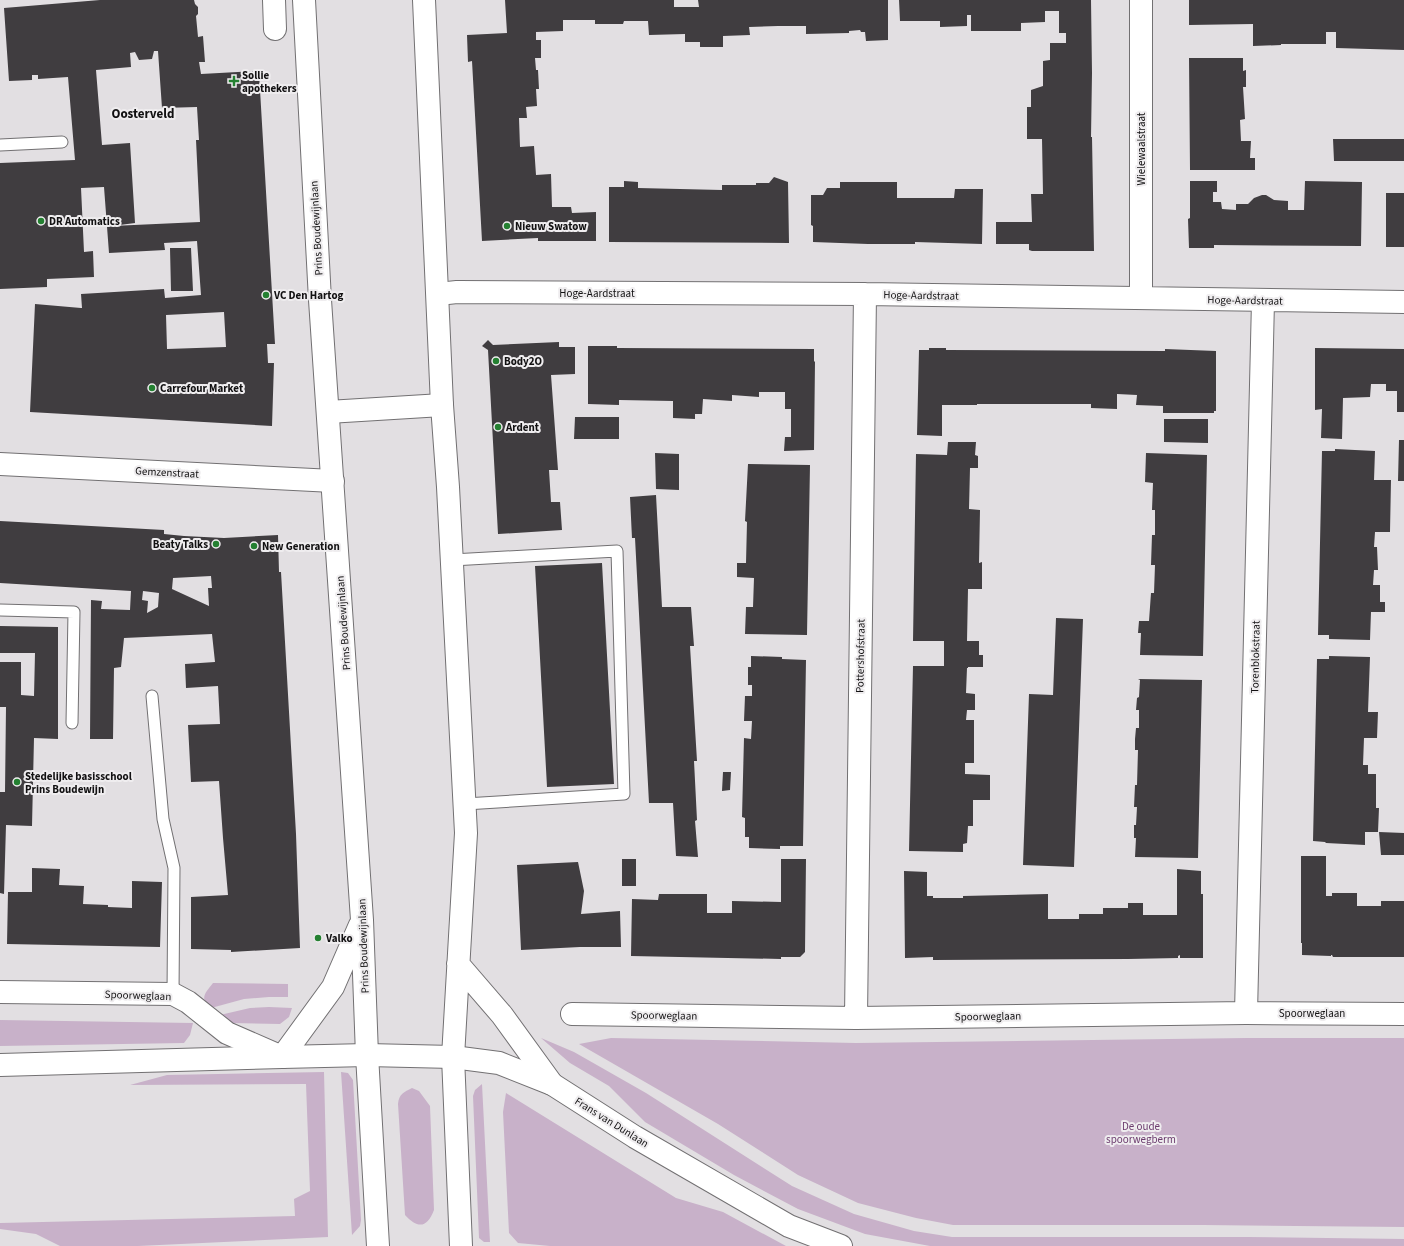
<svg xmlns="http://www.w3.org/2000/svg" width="1404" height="1246" viewBox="0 0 1404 1246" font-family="'Source Sans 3',sans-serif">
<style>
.green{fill:#c8b1c9}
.building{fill:#403d40;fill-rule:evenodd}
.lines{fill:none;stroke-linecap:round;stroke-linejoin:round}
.lane-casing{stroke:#727072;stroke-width:13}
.street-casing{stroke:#727072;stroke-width:24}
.secondary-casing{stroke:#727072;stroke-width:24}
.primary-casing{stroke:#727072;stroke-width:24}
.highway-casing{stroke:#727072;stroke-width:24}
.lane{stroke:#fff;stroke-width:11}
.street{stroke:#fff;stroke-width:22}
.secondary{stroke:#fff;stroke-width:22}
.primary{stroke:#fff;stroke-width:22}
.highway{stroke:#fff;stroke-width:22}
.poi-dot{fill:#248031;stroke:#efedef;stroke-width:1.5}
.labels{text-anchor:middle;stroke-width:4;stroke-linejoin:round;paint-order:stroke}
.poi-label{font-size:11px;font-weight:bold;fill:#121112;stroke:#efedef;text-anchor:start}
.street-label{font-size:11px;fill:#121112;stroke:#efedef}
.park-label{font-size:11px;fill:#6c3c6e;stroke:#efedef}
.quarter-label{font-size:13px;font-weight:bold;fill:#121112;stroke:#efedef}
</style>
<rect width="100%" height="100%" fill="#e2dfe2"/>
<path class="green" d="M 213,983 L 288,984 L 288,997 L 269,997 L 244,999 L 211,1008 C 199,999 205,993 213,983 Z
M 269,1007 L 292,1008 L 289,1017 L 280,1024 L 231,1023 L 220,1015 L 250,1008 Z
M 0,1020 L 193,1023 L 190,1035 L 184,1043 L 0,1046 Z
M 541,1038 L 574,1052 L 646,1093 L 792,1186 L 854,1214 L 914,1231 L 952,1237 L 1248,1237 L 1404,1239 L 1404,1246 L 930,1246 L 865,1234 L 798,1209 L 734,1175 L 645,1122 L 609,1086 L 570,1063 Z
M 611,1038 L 856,1043 L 1246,1038 L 1404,1038 L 1404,1227 L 1203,1225 L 953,1225 L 916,1218 L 858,1203 L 798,1175 L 718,1124 L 579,1044 Z
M 324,1072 L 328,1237 L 138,1246 L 60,1246 L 36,1234 L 0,1229 L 0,1223 L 295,1216 L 294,1199 L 310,1191 L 306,1084 L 130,1085 L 167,1075 Z
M 341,1072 L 348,1073 L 353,1080 L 361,1220 L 360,1226 L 352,1235 Z
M 482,1084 L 490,1242 L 484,1242 L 479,1238 L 473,1096 L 475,1090 Z
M 412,1088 L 419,1091 L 430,1106 L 434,1210 C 427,1228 418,1229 405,1215 L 398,1104 C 399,1094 404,1092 412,1088 Z
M 506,1093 L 676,1198 L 723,1212 L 786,1246 L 550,1246 L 518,1243 L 509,1233 L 503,1112 Z"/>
<path class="building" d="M 100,0 L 194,0 L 195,4 L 198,7 L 198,14 L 196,16 L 198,37 L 203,36 L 205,62 L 199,62 L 201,74 L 258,71 L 259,73 L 275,344 L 267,344 L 268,363 L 274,363 L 272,426 L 30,412 L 35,304 L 81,308 L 82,308 L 81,294 L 164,289 L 165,298 L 201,295 L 197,241 L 164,243 L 165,250 L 109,253 L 104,187 L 81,188 L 84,252 L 93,251 L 94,277 L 47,279 L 47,287 L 0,289 L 0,163 L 75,160 L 68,77 L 38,79 L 38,75 L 32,75 L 32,80 L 9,81 L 4,8 ZM 154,51 L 158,51 L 162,108 L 197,107 L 199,140 L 196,140 L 200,222 L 112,226 L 135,223 L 130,143 L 102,145 L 96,70 L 131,67 L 130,53 L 135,52 L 139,60 L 152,59 ZM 224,312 L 226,347 L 167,349 L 166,315 Z
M 505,0 L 674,0 L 674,7 L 699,7 L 698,0 L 888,0 L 888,40 L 866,41 L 865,32 L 861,32 L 860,30 L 849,31 L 849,33 L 806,34 L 806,26 L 778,26 L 749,27 L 750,35 L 723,36 L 723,47 L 700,47 L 700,42 L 685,42 L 685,34 L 649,35 L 648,21 L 624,21 L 623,24 L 595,24 L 595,20 L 563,20 L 563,31 L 536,32 L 536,40 L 541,40 L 541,58 L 535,58 L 536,70 L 538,70 L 539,89 L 536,89 L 537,106 L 526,107 L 527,118 L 519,118 L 520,147 L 534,146 L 536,175 L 551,174 L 552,207 L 571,207 L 572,213 L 596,212 L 596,241 L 538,241 L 538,238 L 482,241 L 472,61 L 468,62 L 467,35 L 507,33 Z
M 899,0 L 1091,0 L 1092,73 L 1091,137 L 1092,137 L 1094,251 L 1032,251 L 1029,250 L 1029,244 L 996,244 L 996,222 L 1032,222 L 1031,194 L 1043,194 L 1042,139 L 1027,139 L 1027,107 L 1031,107 L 1031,90 L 1043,86 L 1043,61 L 1050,60 L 1050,43 L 1066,43 L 1066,33 L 1059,33 L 1059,11 L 1045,11 L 1045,22 L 1021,23 L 1021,31 L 971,31 L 971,15 L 967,15 L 967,26 L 940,27 L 940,21 L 900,21 Z
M 1189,0 L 1404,0 L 1404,50 L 1336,48 L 1336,32 L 1326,32 L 1326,44 L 1281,44 L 1281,45 L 1253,46 L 1253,24 L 1189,25 Z
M 1189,58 L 1243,58 L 1243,71 L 1246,70 L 1246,87 L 1243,87 L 1245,119 L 1240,120 L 1241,141 L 1251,141 L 1250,158 L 1255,158 L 1255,170 L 1190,170 Z
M 1333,139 L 1404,139 L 1404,161 L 1334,161 Z
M 774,177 L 788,182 L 789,243 L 609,242 L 609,187 L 624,187 L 624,181 L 638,182 L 638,188 L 722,190 L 722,185 L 756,185 L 756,183 L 769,183 Z
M 1190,181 L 1217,181 L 1217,192 L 1213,192 L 1213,202 L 1221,202 L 1222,209 L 1236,210 L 1236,204 L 1248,204 L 1254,198 L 1262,195 L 1266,195 L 1274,200 L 1288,201 L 1288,210 L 1304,210 L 1305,181 L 1362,182 L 1361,246 L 1214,245 L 1214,248 L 1189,248 L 1188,219 L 1190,218 Z
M 840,182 L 897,182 L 897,198 L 954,198 L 955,189 L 983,189 L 982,244 L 915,242 L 915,244 L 868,244 L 813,242 L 813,226 L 811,225 L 811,195 L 823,195 L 827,188 L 840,188 Z
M 1386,193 L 1404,193 L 1404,247 L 1386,247 Z
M 170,248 L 191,248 L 193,291 L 171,291 Z
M 488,340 L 493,345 L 559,342 L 559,347 L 575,347 L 575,374 L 551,375 L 558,470 L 549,470 L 551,502 L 560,502 L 562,530 L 498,534 L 488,350 L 482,346 Z
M 588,346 L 617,346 L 617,348 L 814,349 L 814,362 L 815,361 L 814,450 L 784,451 L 785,437 L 791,437 L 791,409 L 785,409 L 785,392 L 759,392 L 759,397 L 732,395 L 732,401 L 703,399 L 702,414 L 695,414 L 695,419 L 673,418 L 673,401 L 619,400 L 619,405 L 588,404 Z
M 929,348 L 946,348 L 946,350 L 1163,351 L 1165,351 L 1165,349 L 1216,351 L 1216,411 L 1214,411 L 1214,413 L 1163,413 L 1163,406 L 1136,405 L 1137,395 L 1117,394 L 1117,409 L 1091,408 L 1091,404 L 977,404 L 977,405 L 942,405 L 942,436 L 917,435 L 919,350 L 929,350 Z
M 1315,348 L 1404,349 L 1404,412 L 1397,412 L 1397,391 L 1386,391 L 1386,384 L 1371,384 L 1370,397 L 1343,398 L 1342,439 L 1321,438 L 1322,409 L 1315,410 Z
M 575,417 L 619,417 L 619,439 L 574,439 Z
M 1164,419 L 1208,419 L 1208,443 L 1164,442 Z
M 1399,440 L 1404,440 L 1404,481 L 1398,481 Z
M 948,442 L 976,442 L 975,455 L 978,456 L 978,468 L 970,468 L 969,509 L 980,510 L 979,563 L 982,562 L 982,589 L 968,589 L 967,641 L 979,641 L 979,655 L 983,655 L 983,667 L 968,667 L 968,668 L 967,668 L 966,693 L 975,694 L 975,710 L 967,710 L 966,720 L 974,720 L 974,763 L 965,763 L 965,774 L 990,775 L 990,800 L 973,800 L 973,826 L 968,826 L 967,843 L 963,844 L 963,852 L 909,851 L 913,666 L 944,666 L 944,641 L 913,641 L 916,454 L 947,455 Z
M 1335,449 L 1375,451 L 1374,480 L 1391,480 L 1390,532 L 1375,532 L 1374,547 L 1377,547 L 1378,570 L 1374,570 L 1373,585 L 1380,585 L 1380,602 L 1385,602 L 1385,612 L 1371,612 L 1370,640 L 1329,639 L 1329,635 L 1318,635 L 1322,451 L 1335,451 Z
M 655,453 L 679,454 L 679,490 L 656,489 Z
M 1146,453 L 1207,455 L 1203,656 L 1140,655 L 1141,633 L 1138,633 L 1139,621 L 1149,621 L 1151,593 L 1154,593 L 1155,565 L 1151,565 L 1152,535 L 1155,535 L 1155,510 L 1152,510 L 1153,483 L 1145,482 Z
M 748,464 L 810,465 L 807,635 L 745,634 L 746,607 L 753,607 L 754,578 L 737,577 L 737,563 L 746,563 L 747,522 L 745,521 Z
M 656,495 L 662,607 L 691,607 L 694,646 L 690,646 L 697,761 L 694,761 L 697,820 L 695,821 L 698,857 L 676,856 L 673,803 L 649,803 L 635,538 L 632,538 L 630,497 Z
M 0,521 L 164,530 L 164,534 L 184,536 L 224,538 L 278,535 L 279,572 L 281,572 L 296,834 L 300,948 L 231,952 L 231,950 L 191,949 L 191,897 L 228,895 L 223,838 L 219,781 L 191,782 L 188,725 L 220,724 L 218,686 L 186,688 L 185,664 L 215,662 L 212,634 L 124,638 L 121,667 L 114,668 L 113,739 L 90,739 L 91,600 L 102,601 L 101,609 L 130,610 L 131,591 L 0,583 ZM 211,576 L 212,588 L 208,588 L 209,606 L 172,589 L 173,578 ZM 143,591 L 159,593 L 158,607 L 147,613 L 148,601 L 142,600 Z
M 602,563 L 614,784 L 547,787 L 535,566 Z
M 1056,618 L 1083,619 L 1074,867 L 1023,865 L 1029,694 L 1053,695 Z
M 0,626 L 58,627 L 58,739 L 34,738 L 32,826 L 6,825 L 4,894 L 0,893 L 0,792 L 5,792 L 6,707 L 0,707 L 0,662 L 21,662 L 21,695 L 34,696 L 35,653 L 0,653 Z
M 751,656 L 782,657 L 782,659 L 806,660 L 803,846 L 780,846 L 780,849 L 749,848 L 749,837 L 745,837 L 745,818 L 742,817 L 744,738 L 751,739 L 752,721 L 744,721 L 745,696 L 752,696 L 752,685 L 748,685 L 748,667 L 751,667 Z
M 1329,656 L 1370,657 L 1368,712 L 1378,712 L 1377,738 L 1364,738 L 1363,765 L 1368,765 L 1368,774 L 1376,774 L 1376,808 L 1379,808 L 1378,832 L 1365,832 L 1365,845 L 1326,843 L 1325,842 L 1313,841 L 1317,659 L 1329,659 Z
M 1138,679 L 1202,680 L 1198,858 L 1135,857 L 1136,838 L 1134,838 L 1134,825 L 1136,825 L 1137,807 L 1134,807 L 1135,785 L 1137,785 L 1138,750 L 1135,750 L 1135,739 L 1136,728 L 1139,728 L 1139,710 L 1136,710 L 1137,698 L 1139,697 L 1140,680 Z
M 723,772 L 731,772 L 730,790 L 722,791 Z
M 1379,832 L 1404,833 L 1404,855 L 1381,855 Z
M 1301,856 L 1326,856 L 1326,896 L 1332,896 L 1332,893 L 1357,893 L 1357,906 L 1381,906 L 1381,901 L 1404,901 L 1404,957 L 1333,957 L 1332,955 L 1331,955 L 1331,956 L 1302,955 L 1302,943 L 1301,943 Z
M 622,859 L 636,859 L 636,886 L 622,886 Z
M 781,859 L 806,859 L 805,952 L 800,957 L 781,957 L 781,959 L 631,956 L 632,899 L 658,900 L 659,894 L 707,894 L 707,913 L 732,913 L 732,901 L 781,902 Z
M 578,862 L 584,891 L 581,914 L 620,911 L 621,947 L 580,947 L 521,950 L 517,865 Z
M 32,868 L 60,869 L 59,885 L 84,886 L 83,904 L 108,905 L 108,907 L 132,908 L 132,881 L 162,882 L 160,947 L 7,944 L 8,892 L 32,892 Z
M 1177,869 L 1201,871 L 1201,894 L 1203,894 L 1203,958 L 1180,958 L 1180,955 L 1178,956 L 1178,958 L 1128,959 L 933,960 L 933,957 L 905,958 L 904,871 L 927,872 L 927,896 L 933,896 L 933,898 L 963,898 L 963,896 L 1048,894 L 1048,919 L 1079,919 L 1079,914 L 1103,914 L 1103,908 L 1128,908 L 1128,903 L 1143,903 L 1143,915 L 1177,915 Z"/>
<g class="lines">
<defs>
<path id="lane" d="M 0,145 L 62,142
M 452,560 L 617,551 L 624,794 L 465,804
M 0,610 L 74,612 L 72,723
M 152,696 L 163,819 L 174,868 L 173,994"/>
<path id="street" d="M 274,0 L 275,29
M 438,294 L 457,292 L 865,294 L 1404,302
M 1141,298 L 1141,0
M 328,412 L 442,405
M 0,464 L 333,481
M 0,992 L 173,994 L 188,1002 L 227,1033 L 282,1057
M 1246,1013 L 1263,301
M 572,1014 L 856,1018 L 1246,1013 L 1404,1014
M 856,1018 L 865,294"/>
<path id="secondary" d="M 304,0 L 320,300 L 362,920 L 367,1055 L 378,1246
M 424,0 L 442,405 L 448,487 L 466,833 L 453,1057 L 461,1246
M 458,964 L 502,1015 L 552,1084
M 282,1057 L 333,987 L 360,925"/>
<path id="primary" d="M 367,1055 L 453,1057 L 499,1063 L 552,1084 L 635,1137 L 789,1226 L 841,1246"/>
<path id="highway" d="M 0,1065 L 282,1057 L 367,1055"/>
</defs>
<use href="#lane" class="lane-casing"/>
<use href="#street" class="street-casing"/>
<use href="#secondary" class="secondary-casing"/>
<use href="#primary" class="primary-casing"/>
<use href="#highway" class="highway-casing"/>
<use href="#lane" class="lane"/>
<use href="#street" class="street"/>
<use href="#secondary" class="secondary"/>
<use href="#primary" class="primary"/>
<use href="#highway" class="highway"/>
</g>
<g class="poi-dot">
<path d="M232 75h4v4h4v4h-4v4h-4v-4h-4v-4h4z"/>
<circle cx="41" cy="221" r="4"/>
<circle cx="507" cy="226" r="4"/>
<circle cx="266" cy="295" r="4"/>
<circle cx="496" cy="361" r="4"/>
<circle cx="152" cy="388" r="4"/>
<circle cx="498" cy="427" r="4"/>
<circle cx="216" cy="544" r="4"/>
<circle cx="254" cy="546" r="4"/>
<circle cx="17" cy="782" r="4"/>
<circle cx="318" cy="938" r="4"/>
</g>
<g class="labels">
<g class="poi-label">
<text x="242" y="79">Sollie<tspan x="242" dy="13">apothekers</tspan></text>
<text x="49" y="225">DR Automatics</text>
<text x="515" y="230">Nieuw Swatow</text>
<text x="274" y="299">VC Den Hartog</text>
<text x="504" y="365">Body2O</text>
<text x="160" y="392">Carrefour Market</text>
<text x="506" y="431">Ardent</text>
<text x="208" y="548" text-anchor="end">Beaty Talks</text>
<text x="262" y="550">New Generation</text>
<text x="25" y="780">Stedelijke basisschool<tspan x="25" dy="13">Prins Boudewijn</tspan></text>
<text x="326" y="942">Valko</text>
</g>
<g class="street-label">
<text transform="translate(1141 149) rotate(-90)" y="4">Wielewaalstraat</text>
<text transform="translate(316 228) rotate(-93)" y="4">Prins Boudewijnlaan</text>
<text x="597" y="297">Hoge-Aardstraat</text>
<text transform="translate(921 295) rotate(1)" y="4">Hoge-Aardstraat</text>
<text transform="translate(1245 300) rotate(1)" y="4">Hoge-Aardstraat</text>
<text transform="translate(167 472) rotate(3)" y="4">Gemzenstraat</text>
<text transform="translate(343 623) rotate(-94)" y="4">Prins Boudewijnlaan</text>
<text transform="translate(860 656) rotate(-89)" y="4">Pottershofstraat</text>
<text transform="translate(1255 657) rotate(-89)" y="4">Torenblokstraat</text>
<text transform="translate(363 946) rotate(-92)" y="4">Prins Boudewijnlaan</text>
<text transform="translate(138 995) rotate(2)" y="4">Spoorweglaan</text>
<text x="1312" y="1017">Spoorweglaan</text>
<text transform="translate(664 1015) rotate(1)" y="4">Spoorweglaan</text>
<text transform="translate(988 1016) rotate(-1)" y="4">Spoorweglaan</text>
<text transform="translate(612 1122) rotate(32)" y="4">Frans van Dunlaan</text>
</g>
<g class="park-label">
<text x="1141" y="1130">De oude<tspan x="1141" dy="13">spoorwegberm</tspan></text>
</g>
<g class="quarter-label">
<text x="143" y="118">Oosterveld</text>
</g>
</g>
</svg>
